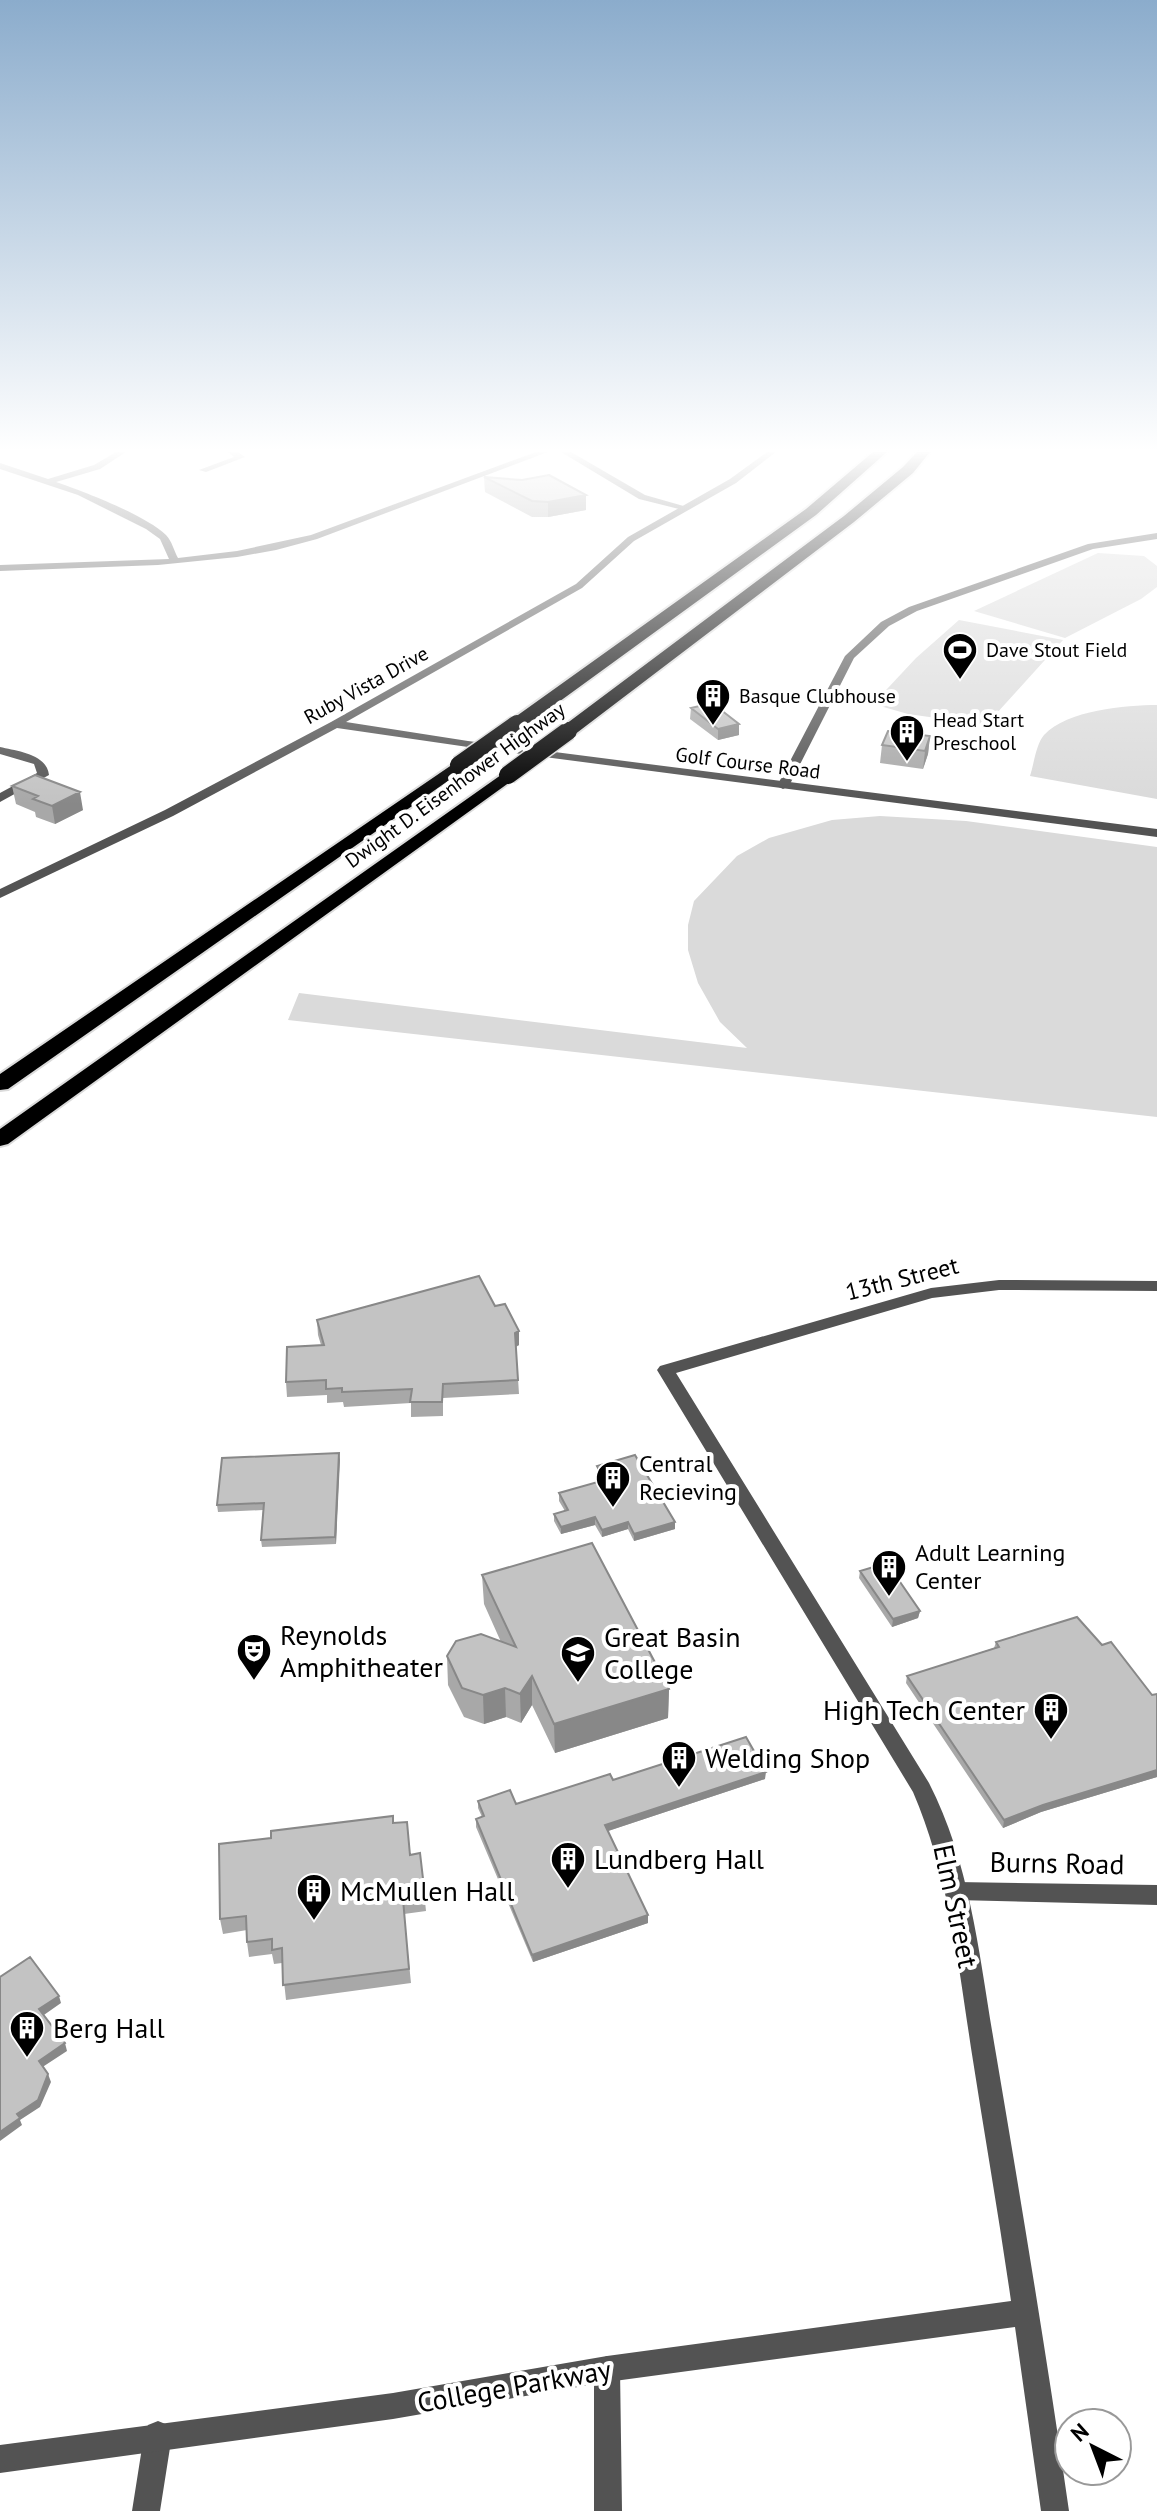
<svg xmlns="http://www.w3.org/2000/svg" width="1157" height="2511" viewBox="0 0 1157 2511" font-family="'PT Sans',sans-serif">
<style>
.green{fill:#dadada}
.lines{fill:none;stroke-linecap:round;stroke-linejoin:round}
.motorway-casing{stroke:#dbdbdb;stroke-width:4}
.minor{fill:#535353;fill-rule:evenodd}
.tertiary{fill:#535353;fill-rule:evenodd}
.motorway{fill:#000;fill-rule:evenodd}
.motorway-bridge-casing{stroke:#dbdbdb;stroke-width:21;stroke-linecap:butt}
.motorway-bridge{stroke:#000;stroke-width:18}
.wall{fill:#a8a8a8}
.shaded-wall{fill:#888}
.building{fill:#c3c3c3;stroke:#888;stroke-width:2}
.labels{text-anchor:middle;stroke-width:8;stroke-linejoin:round;paint-order:stroke}
.far-poi-label{font-size:20px;fill:#000;stroke:#fff;text-anchor:start}
.far-street-label{font-size:20px;fill:#000;stroke:#fff}
.street-label{font-size:24px;fill:#000;stroke:#fff}
.poi-label{font-size:24px;fill:#000;stroke:#fff;text-anchor:start}
.near-poi-label{font-size:28px;fill:#000;stroke:#fff;text-anchor:start}
.near-street-label{font-size:28px;fill:#000;stroke:#fff}
</style>
<rect width="100%" height="100%" fill="#fff"/>
<path class="green" d="M 1098,553 L 1144,556 L 1157,566 L 1157,587 L 1141,599 L 1065,638 L 974,611 Z
M 959,620 L 1063,640 L 986,725 L 908,714 L 873,704 L 916,658 Z
M 1157,705 L 1157,799 L 1030,776 C 1034,764 1036,744 1044,735 C 1067,710 1126,705 1157,705 Z
M 880,816 L 966,821 L 1157,847 L 1157,1117 L 288,1020 L 299,993 L 747,1048 L 720,1022 L 698,983 L 688,950 L 688,925 L 694,901 L 737,856 L 769,838 L 832,820 Z"/>
<g class="lines">
<defs>
<path id="motorway" d="M 873,452 L 887,452 L 816,515 L 523,728 L 511,728 L 509,724 L 511,720 L 806,509 Z
M 917,452 L 930,452 L 913,473 L 854,522 L 574,735 L 562,735 L 560,731 L 562,727 L 844,516 L 903,467 Z
M 459,760 L 465,761 L 468,765 L 465,769 L 8,1089 L 0,1090 L 0,1074 Z
M 508,770 L 517,775 L 514,779 L 8,1144 L 0,1146 L 0,1129 Z"/>
</defs>
<use href="#motorway" class="motorway-casing"/>
<path class="minor" d="M 116,452 L 126,452 L 100,469 L 56,482 C 83,491 147,516 166,535 C 172,541 174,551 178,558 L 237,551 L 311,535 L 536,452 L 548,452 L 317,539 L 276,550 L 237,557 L 158,565 L 0,571 L 0,565 L 169,559 L 160,539 L 146,529 L 78,495 L 0,469 L 0,463 L 48,479 L 94,465 Z
M 228,452 L 238,452 L 245,457 L 206,472 L 199,470 L 234,457 Z
M 561,452 L 571,452 L 645,495 L 687,507 L 683,510 L 639,499 Z
M 1157,533 L 1157,539 L 1093,549 L 917,611 L 889,626 L 854,658 L 789,786 L 783,789 L 777,786 L 845,656 L 881,622 L 909,607 L 1088,544 Z
M 0,747 C 17,751 47,754 49,775 L 0,802 L 0,793 L 37,773 L 34,764 L 0,754 Z
M 956,1882 L 1157,1885 L 1157,1905 L 956,1900 L 948,1898 L 945,1891 L 948,1884 Z
M 607,2356 L 616,2360 L 620,2369 L 622,2511 L 594,2511 L 594,2369 L 598,2360 Z
M 158,2421 L 168,2425 L 172,2435 L 160,2511 L 132,2511 L 144,2435 L 148,2425 Z"/>
<path class="tertiary" d="M 767,452 L 776,452 L 736,483 L 634,541 L 582,588 L 346,722 L 468,741 L 1157,829 L 1157,837 L 468,747 L 337,728 L 173,816 L 0,898 L 0,889 L 165,810 L 331,722 L 576,584 L 628,537 L 730,479 Z
M 999,1280 L 1157,1281 L 1157,1291 L 999,1290 L 932,1298 L 676,1373 L 929,1783 C 972,1867 980,1963 996,2054 C 1022,2207 1047,2358 1069,2511 L 1041,2511 L 1015,2327 L 607,2382 L 393,2419 L 0,2473 L 0,2445 L 393,2393 L 607,2356 L 1011,2301 C 999,2217 984,2132 971,2048 C 958,1961 948,1874 913,1792 L 657,1370 L 660,1366 L 931,1288 Z"/>
<use href="#motorway" class="motorway"/>
<defs>
<path id="motorway-bridge" d="M 459,765 L 517,724
M 508,775 L 568,731"/>
</defs>
<use href="#motorway-bridge" class="motorway-bridge-casing"/>
<use href="#motorway-bridge" class="motorway-bridge"/>
</g>
<path class="wall" d="M 484,477 L 586,510 L 548,517 L 532,517 L 485,492 Z
M 691,708 L 739,735 L 718,740 L 690,719 Z
M 930,736 L 928,754 L 923,769 L 880,763 L 882,745 Z
M 12,786 L 83,810 L 55,824 L 36,817 L 35,812 L 16,804 Z
M 495,1306 L 519,1345 L 516,1347 L 519,1394 L 443,1398 L 443,1416 L 411,1417 L 411,1403 L 344,1407 L 343,1402 L 327,1403 L 327,1395 L 287,1397 L 286,1382 L 321,1345 L 318,1335 L 317,1320 Z
M 339,1453 L 336,1544 L 262,1547 L 261,1540 L 263,1510 L 218,1512 L 217,1505 Z
M 597,1466 L 675,1529 L 634,1541 L 628,1529 L 602,1537 L 595,1525 L 561,1534 L 554,1521 L 554,1514 L 565,1511 L 559,1501 L 559,1493 L 602,1481 L 597,1473 Z
M 860,1571 L 920,1611 L 918,1618 L 892,1627 L 859,1578 Z
M 482,1575 L 669,1689 L 668,1718 L 555,1753 L 532,1705 L 521,1723 L 506,1717 L 484,1724 L 464,1717 L 448,1685 L 447,1656 L 501,1642 L 484,1604 Z
M 996,1642 L 1102,1645 L 1152,1695 L 1157,1694 L 1157,1777 L 1041,1812 L 1003,1828 L 906,1683 L 907,1676 L 994,1648 Z
M 765,1779 L 608,1831 L 648,1915 L 648,1923 L 533,1962 L 476,1827 L 476,1819 L 482,1817 L 478,1808 L 478,1801 L 516,1804 L 613,1780 Z
M 394,1823 L 410,1855 L 420,1853 L 426,1911 L 404,1914 L 411,1983 L 286,2000 L 282,1963 L 274,1964 L 272,1954 L 249,1957 L 247,1942 L 247,1930 L 223,1934 L 220,1919 Z"/>
<path class="shaded-wall" d="M 586,495 L 586,510 L 548,517 L 548,502 Z
M 739,724 L 739,735 L 718,740 L 718,729 Z
M 930,736 L 928,754 L 923,769 L 925,751 Z
M 80,792 L 83,810 L 55,824 L 52,806 Z
M 519,1331 L 519,1345 L 515,1347 L 515,1333 Z
M 339,1453 L 340,1460 L 336,1544 L 335,1537 Z
M 595,1517 L 595,1525 L 561,1534 L 561,1527 Z
M 628,1522 L 628,1529 L 602,1537 L 602,1530 Z
M 675,1522 L 675,1529 L 634,1541 L 634,1534 Z
M 920,1611 L 918,1618 L 892,1627 L 893,1619 Z
M 532,1676 L 532,1705 L 521,1723 L 520,1694 Z
M 505,1688 L 506,1717 L 484,1724 L 483,1695 Z
M 669,1689 L 668,1718 L 555,1753 L 554,1724 Z
M 1157,1770 L 1157,1777 L 1041,1812 L 1003,1828 L 1004,1820 L 1043,1805 Z
M 766,1772 L 765,1779 L 605,1832 L 605,1825 Z
M 648,1915 L 648,1923 L 533,1962 L 532,1955 Z
M 59,1996 L 61,2003 L 41,2017 L 39,2009 Z
M 65,2043 L 67,2051 L 41,2068 L 39,2061 Z
M 48,2074 L 51,2082 L 40,2107 L 20,2120 L 22,2125 L 0,2141 L 0,2132 Z"/>
<path class="building" d="M 549,475 L 586,495 L 548,502 L 532,501 L 484,477 L 522,480 Z
M 712,703 L 739,724 L 718,729 L 691,708 Z
M 888,731 L 930,736 L 925,751 L 882,745 Z
M 35,775 L 80,792 L 52,806 L 33,799 L 38,796 L 12,786 Z
M 479,1276 L 495,1306 L 505,1304 L 519,1331 L 515,1333 L 518,1380 L 443,1384 L 442,1402 L 410,1402 L 412,1389 L 342,1392 L 342,1388 L 326,1389 L 326,1380 L 286,1382 L 287,1347 L 324,1345 L 317,1320 Z
M 339,1453 L 335,1537 L 261,1540 L 264,1503 L 217,1505 L 222,1458 Z
M 635,1455 L 675,1522 L 634,1534 L 628,1522 L 602,1530 L 595,1517 L 561,1527 L 554,1514 L 568,1510 L 559,1493 L 605,1480 L 597,1466 Z
M 592,1543 L 669,1689 L 554,1724 L 532,1676 L 520,1694 L 505,1688 L 483,1695 L 462,1688 L 447,1656 L 456,1641 L 481,1634 L 516,1647 L 482,1575 Z
M 887,1563 L 920,1611 L 893,1619 L 860,1571 Z
M 1077,1617 L 1102,1645 L 1111,1642 L 1152,1695 L 1157,1694 L 1157,1770 L 1043,1805 L 1004,1820 L 907,1676 L 999,1647 L 996,1642 Z
M 746,1737 L 766,1772 L 605,1825 L 648,1915 L 532,1955 L 476,1819 L 484,1816 L 478,1801 L 510,1790 L 516,1804 L 610,1774 L 613,1780 Z
M 393,1816 L 393,1823 L 407,1822 L 410,1855 L 420,1853 L 425,1896 L 403,1899 L 409,1969 L 283,1985 L 282,1948 L 272,1950 L 272,1939 L 247,1942 L 246,1916 L 220,1919 L 219,1844 L 271,1838 L 271,1831 Z
M 30,1957 L 59,1996 L 39,2009 L 65,2043 L 39,2061 L 48,2074 L 38,2100 L 17,2114 L 20,2118 L 0,2132 L 0,1977 Z"/>
<linearGradient id="sky" x2="0" y2="1"><stop stop-color="#8baccc"/><stop offset="0.56" stop-color="#fff"/><stop offset="1" stop-color="#fff" stop-opacity="0"/></linearGradient>
<rect width="1157" height="804" fill="url(#sky)"/>
<defs>
<symbol id="stadium-pin" viewBox="-11 -11 22 30"><path d="M0 17L-7.5 6A9.5 9.5 0 1 1 7.5 6Z" fill="#000" stroke="#fff"/><path d="M0-5a6.5 5 0 1 0 0 10a6.5 5 0 1 0 0-10ZM-3.5-1.8h7v3.6h-7Z" fill="#fff"/></symbol>
<symbol id="building-pin" viewBox="-11 -11 22 30"><path d="M0 17L-7.5 6A9.5 9.5 0 1 1 7.5 6Z" fill="#000" stroke="#fff"/><path d="M-4-6H4V6H1V3H-1V6H-4ZM-2.5-4.3h1.7v1.8h-1.7ZM.8-4.3h1.7v1.8H.8ZM-2.5-1h1.7V.8h-1.7ZM.8-1h1.7V.8H.8Z" fill="#fff"/></symbol>
<symbol id="theatre-pin" viewBox="-11 -11 22 30"><path d="M0 17L-7.5 6A9.5 9.5 0 1 1 7.5 6Z" fill="#000" stroke="#fff"/><path d="M-5-5.5Q0-4 5-5.5V0Q5 5 0 6Q-5 5-5 0ZM-3.3-2.5H-1v1.5H-3.3ZM1-2.5H3.3v1.5H1ZM-2.8 1Q0 5.5 2.8 1Z" fill="#fff"/></symbol>
<symbol id="university-pin" viewBox="-11 -11 22 30"><path d="M0 17L-7.5 6A9.5 9.5 0 1 1 7.5 6Z" fill="#000" stroke="#fff"/><path d="M0-5L7-2L0 1L-7-2ZM-4 1L0 2.5L4 1V4Q0 6-4 4Z" fill="#fff"/></symbol>
</defs>
<g fill-rule="evenodd">
<use href="#stadium-pin" x="940" y="630" width="40" height="54"/>
<use href="#building-pin" x="693" y="676" width="40" height="54"/>
<use href="#building-pin" x="887" y="712" width="40" height="54"/>
<use href="#building-pin" x="593" y="1458" width="40" height="54"/>
<use href="#building-pin" x="869" y="1547" width="40" height="54"/>
<use href="#theatre-pin" x="234" y="1631" width="40" height="54"/>
<use href="#university-pin" x="558" y="1633" width="40" height="54"/>
<use href="#building-pin" x="1031" y="1690" width="40" height="54"/>
<use href="#building-pin" x="659" y="1738" width="40" height="54"/>
<use href="#building-pin" x="548" y="1839" width="40" height="54"/>
<use href="#building-pin" x="294" y="1871" width="40" height="54"/>
<use href="#building-pin" x="7" y="2008" width="40" height="54"/>
</g>
<g class="labels">
<g class="far-poi-label">
<text x="986" y="657">Dave Stout Field</text>
<text x="739" y="703">Basque Clubhouse</text>
<text x="933" y="727">Head Start<tspan x="933" dy="23">Preschool</tspan></text>
</g>
<g class="far-street-label">
<text transform="translate(366 685) rotate(-29)" y="7">Ruby Vista Drive</text>
<text transform="translate(748 763) rotate(7)" y="7">Golf Course Road</text>
<text transform="translate(455 785) rotate(-36)" y="7">Dwight D. Eisenhower Highway</text>
</g>
<g class="street-label">
<text transform="translate(902 1279) rotate(-14)" y="8">13th Street</text>
</g>
<g class="poi-label">
<text x="639" y="1472">Central<tspan x="639" dy="28">Recieving</tspan></text>
<text x="915" y="1561">Adult Learning<tspan x="915" dy="28">Center</tspan></text>
</g>
<g class="near-poi-label">
<text x="280" y="1645">Reynolds<tspan x="280" dy="32">Amphitheater</tspan></text>
<text x="604" y="1647">Great Basin<tspan x="604" dy="32">College</tspan></text>
<text x="1025" y="1720" text-anchor="end">High Tech Center</text>
<text x="705" y="1768">Welding Shop</text>
<text x="594" y="1869">Lundberg Hall</text>
<text x="340" y="1901">McMullen Hall</text>
<text x="53" y="2038">Berg Hall</text>
</g>
<g class="near-street-label">
<text transform="translate(1057 1863) rotate(1)" y="10">Burns Road</text>
<text transform="translate(956 1906) rotate(78)" y="10">Elm Street</text>
<text transform="translate(514 2386) rotate(-10)" y="10">College Parkway</text>
</g>
</g>
<g transform="translate(1093 2447) rotate(318)"><circle r="38" fill="#ffffff" stroke="#999999" stroke-width="2"/>
<path d="M0-6L14 30L0 20L-14 30Z" fill="#000000"/>
<text y="-12" font-size="22" font-weight="bold" text-anchor="middle" fill="#000000">N</text>
</g>
</svg>
